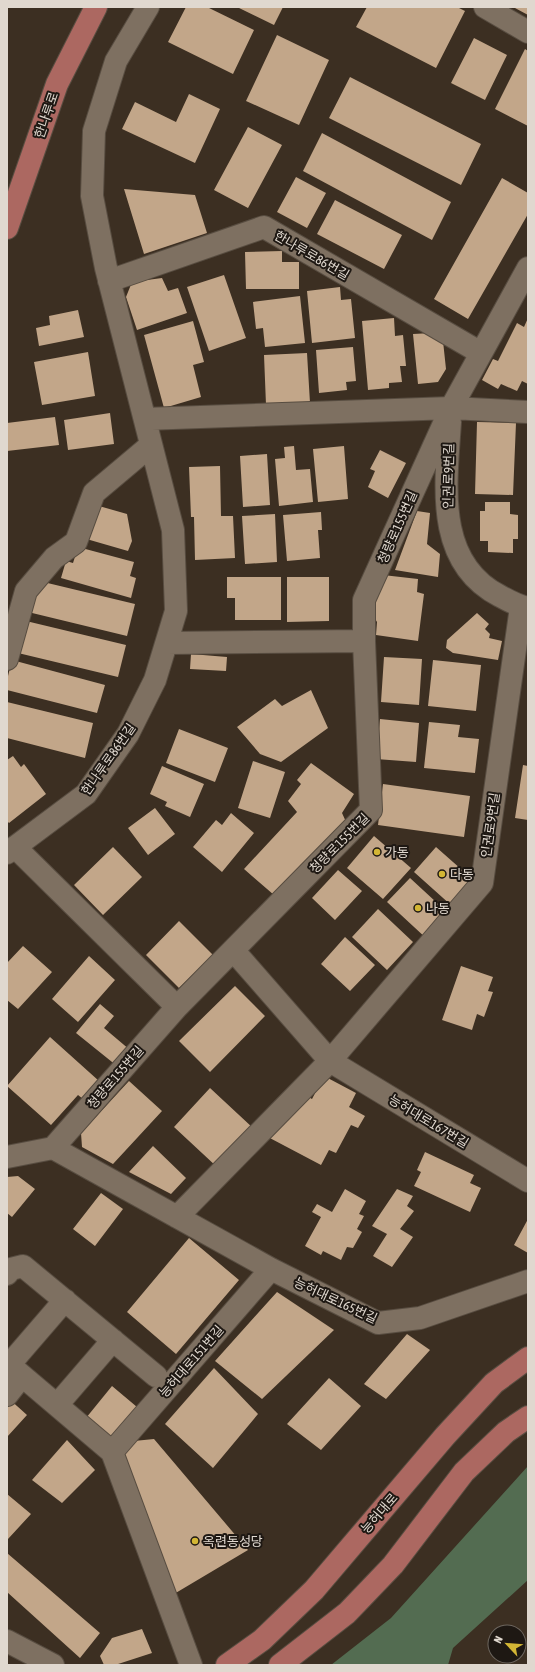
<svg xmlns="http://www.w3.org/2000/svg" width="535" height="1672" viewBox="0 0 535 1672" font-family="'Asap Condensed','Noto Sans KR',sans-serif">
<style>
.forest{fill:#536c51}
.building{fill:#c2a689}
.lines{fill:none;stroke-linecap:round;stroke-linejoin:round}
.minor-casing{stroke:#584d41;stroke-width:24}
.major-casing{stroke:#584d41;stroke-width:24}
.minor{stroke:#7e7061;stroke-width:22}
.major{stroke:#ac6861;stroke-width:22}
.poi-dot{fill:#d3b635;stroke:#1e1813;stroke-width:1.5}
.labels{text-anchor:middle;stroke-width:4;stroke-linejoin:round;paint-order:stroke}
.street-label{font-size:13px;fill:#e0d8cf;stroke:#1e1813}
.poi-label{font-size:13px;fill:#e0d8cf;stroke:#1e1813;text-anchor:start}
</style>
<rect width="100%" height="100%" fill="#3c2f22"/>
<path class="forest" d="M 528,1466 L 528,1580 L 453,1648 L 448,1665 L 331,1665 L 391,1618 Z"/>
<path class="building" d="M 186,7 L 207,7 L 254,30 L 233,74 L 168,42 Z
M 237,7 L 283,7 L 274,25 Z
M 367,7 L 457,7 L 465,11 L 436,68 L 356,27 Z
M 515,7 L 528,7 L 528,15 L 515,8 Z
M 277,35 L 329,60 L 299,125 L 246,101 Z
M 474,38 L 507,55 L 485,100 L 451,83 Z
M 525,49 L 528,51 L 528,126 L 495,109 Z
M 350,77 L 481,144 L 461,185 L 329,118 Z
M 189,94 L 220,109 L 195,163 L 122,129 L 135,102 L 176,122 Z
M 248,127 L 282,145 L 248,208 L 214,190 Z
M 322,133 L 451,202 L 432,240 L 303,171 Z
M 296,177 L 326,193 L 307,228 L 277,212 Z
M 502,178 L 528,193 L 528,214 L 468,319 L 434,299 Z
M 124,189 L 195,195 L 207,233 L 144,254 Z
M 335,200 L 402,235 L 384,269 L 317,234 Z
M 282,251 L 282,262 L 299,262 L 299,289 L 246,289 L 245,252 Z
M 224,275 L 246,338 L 209,351 L 187,287 Z
M 162,278 L 168,291 L 178,288 L 187,313 L 137,330 L 126,297 L 132,282 Z
M 340,287 L 341,300 L 351,299 L 355,338 L 312,343 L 307,291 Z
M 300,296 L 305,343 L 265,347 L 263,328 L 256,329 L 253,302 Z
M 78,310 L 84,337 L 39,346 L 36,328 L 50,325 L 49,316 Z
M 394,318 L 395,336 L 403,335 L 406,366 L 400,366 L 402,382 L 389,383 L 389,388 L 368,390 L 362,321 Z
M 528,318 L 528,384 L 522,381 L 517,391 L 501,384 L 498,389 L 482,380 L 493,359 L 498,361 L 517,323 L 524,327 Z
M 193,321 L 204,362 L 193,365 L 201,397 L 164,408 L 144,335 Z
M 432,333 L 443,341 L 446,369 L 438,382 L 418,384 L 413,334 Z
M 353,347 L 356,381 L 346,382 L 347,390 L 319,393 L 316,350 Z
M 88,352 L 95,396 L 42,405 L 34,362 Z
M 307,353 L 310,403 L 266,405 L 264,355 Z
M 110,413 L 114,444 L 68,450 L 64,420 Z
M 55,417 L 59,445 L 7,451 L 7,423 Z
M 477,422 L 516,423 L 513,495 L 475,494 Z
M 294,446 L 296,470 L 310,469 L 313,502 L 279,506 L 275,459 L 285,458 L 284,447 Z
M 344,446 L 348,499 L 318,502 L 313,449 Z
M 380,450 L 406,463 L 388,498 L 368,487 L 375,471 L 370,469 Z
M 267,454 L 270,505 L 243,507 L 240,456 Z
M 220,466 L 221,516 L 233,516 L 235,558 L 195,560 L 194,517 L 191,517 L 189,467 Z
M 485,502 L 510,502 L 510,514 L 518,515 L 518,539 L 513,539 L 513,553 L 488,552 L 488,541 L 480,541 L 480,511 L 485,511 Z
M 92,504 L 127,514 L 132,541 L 128,551 L 83,538 Z
M 417,511 L 430,513 L 427,544 L 440,554 L 438,577 L 395,570 Z
M 321,512 L 322,530 L 318,530 L 320,558 L 287,561 L 283,515 Z
M 275,514 L 277,562 L 245,564 L 242,516 Z
M 78,547 L 134,562 L 130,576 L 136,578 L 131,598 L 61,578 L 66,561 L 73,563 Z
M 383,575 L 418,579 L 417,592 L 424,594 L 418,641 L 376,635 L 377,622 L 371,612 Z
M 227,577 L 281,577 L 281,620 L 235,620 L 235,598 L 227,598 Z
M 287,577 L 329,577 L 329,621 L 287,622 Z
M 35,580 L 135,604 L 127,636 L 28,612 Z
M 477,613 L 489,624 L 485,629 L 490,634 L 489,638 L 502,641 L 498,660 L 453,653 L 446,648 L 447,640 Z
M 26,621 L 126,645 L 118,677 L 18,653 Z
M 191,654 L 227,657 L 226,671 L 190,669 Z
M 384,657 L 422,659 L 419,705 L 381,702 Z
M 12,660 L 105,685 L 97,713 L 7,690 L 7,680 Z
M 433,660 L 481,665 L 476,711 L 428,706 Z
M 311,690 L 328,728 L 281,762 L 260,754 L 237,727 L 275,699 L 282,706 Z
M 7,702 L 93,723 L 85,758 L 7,738 Z
M 380,719 L 419,723 L 416,762 L 376,759 Z
M 429,722 L 460,725 L 458,737 L 479,739 L 475,773 L 424,768 Z
M 179,729 L 228,748 L 215,782 L 166,763 Z
M 13,756 L 21,767 L 24,764 L 46,794 L 9,823 L 7,821 L 7,760 Z
M 253,761 L 285,772 L 270,818 L 238,808 Z
M 311,763 L 354,794 L 342,813 L 347,824 L 274,895 L 244,869 L 297,812 L 288,801 L 301,784 L 297,780 Z
M 523,765 L 528,766 L 528,820 L 515,818 Z
M 162,766 L 204,784 L 190,817 L 165,806 L 167,802 L 150,794 Z
M 383,784 L 470,796 L 464,837 L 378,825 Z
M 155,808 L 175,834 L 148,855 L 128,828 Z
M 231,813 L 254,833 L 222,872 L 193,847 L 216,820 L 222,825 Z
M 374,836 L 411,868 L 383,899 L 347,868 Z
M 113,847 L 142,877 L 103,915 L 74,885 Z
M 436,847 L 470,877 L 469,886 L 452,906 L 414,872 Z
M 338,870 L 362,891 L 335,920 L 312,898 Z
M 410,878 L 449,914 L 427,939 L 387,902 Z
M 378,909 L 413,942 L 387,970 L 352,937 Z
M 179,921 L 213,955 L 179,988 L 146,955 Z
M 345,937 L 375,965 L 350,991 L 321,964 Z
M 23,946 L 52,972 L 18,1009 L 7,1000 L 7,963 Z
M 89,956 L 115,980 L 78,1022 L 52,999 Z
M 461,966 L 493,977 L 488,991 L 493,992 L 484,1017 L 477,1014 L 472,1030 L 442,1020 Z
M 235,986 L 265,1016 L 210,1072 L 179,1041 Z
M 100,1004 L 114,1016 L 104,1028 L 130,1050 L 117,1066 L 76,1033 Z
M 50,1037 L 99,1081 L 83,1099 L 78,1095 L 51,1125 L 7,1086 Z
M 324,1076 L 356,1093 L 349,1107 L 365,1116 L 358,1128 L 351,1125 L 336,1153 L 329,1150 L 321,1165 L 266,1136 L 302,1093 L 312,1099 Z
M 129,1081 L 162,1111 L 113,1164 L 82,1147 L 81,1133 Z
M 210,1088 L 253,1128 L 217,1167 L 174,1127 Z
M 153,1146 L 186,1178 L 171,1194 L 129,1172 Z
M 425,1152 L 474,1175 L 470,1183 L 481,1188 L 470,1212 L 414,1186 L 421,1172 L 417,1170 Z
M 18,1176 L 35,1189 L 12,1217 L 7,1213 L 7,1177 Z
M 345,1189 L 366,1201 L 359,1214 L 364,1216 L 357,1229 L 362,1232 L 353,1248 L 347,1247 L 341,1260 L 323,1251 L 321,1255 L 305,1246 L 321,1217 L 312,1212 L 317,1204 L 332,1212 Z
M 397,1189 L 413,1196 L 407,1206 L 414,1211 L 400,1229 L 413,1237 L 392,1267 L 373,1256 L 387,1234 L 372,1226 Z
M 101,1193 L 123,1209 L 95,1246 L 73,1229 Z
M 528,1219 L 528,1253 L 514,1245 Z
M 189,1238 L 239,1280 L 176,1354 L 127,1312 Z
M 277,1292 L 334,1330 L 262,1399 L 215,1361 Z
M 407,1334 L 430,1350 L 386,1399 L 364,1384 Z
M 214,1368 L 258,1414 L 213,1468 L 165,1424 Z
M 329,1378 L 361,1406 L 321,1450 L 287,1424 Z
M 112,1386 L 137,1407 L 111,1439 L 86,1418 Z
M 7,1397 L 27,1415 L 7,1437 Z
M 154,1439 L 248,1550 L 174,1594 L 123,1455 L 134,1441 Z
M 67,1440 L 95,1470 L 62,1503 L 32,1480 Z
M 7,1494 L 31,1514 L 8,1539 L 7,1538 Z
M 7,1553 L 100,1633 L 80,1658 L 7,1592 Z
M 142,1629 L 152,1653 L 115,1665 L 104,1665 L 100,1656 L 112,1638 Z"/>
<g class="lines">
<defs>
<path id="minor" d="M 485,7 L 528,32
M 109,281 L 264,227 L 481,353
M 145,419 L 451,408 L 528,412
M 450,422 C 446,484 434,562 500,596 C 509,601 518,606 528,608
M 167,643 L 364,641
M 7,659 L 26,591 L 54,558 L 76,542 L 94,493 L 151,445
M 15,847 L 177,1007
M 7,853 L 86,794 L 128,734 L 155,680 L 176,611 L 173,530 L 106,268 L 92,196 L 94,131 L 116,61 L 148,7
M 233,950 L 330,1061 L 528,1181
M 53,1148 L 177,1007 L 371,810 L 364,641 L 364,600 L 451,408 L 528,268
M 7,1157 L 53,1148 L 271,1269 L 378,1323 L 420,1318 L 528,1281
M 177,1217 L 330,1061 L 482,883 L 521,607
M 7,1274 L 11,1269 L 23,1266 L 156,1376
M 7,1363 L 112,1452 L 191,1665
M 9,1365 L 65,1300
M 7,1395 L 22,1376
M 57,1405 L 113,1340
M 112,1452 L 271,1269
M 7,1641 L 53,1665"/>
<path id="major" d="M 7,228 L 57,84 L 96,7
M 227,1665 L 262,1640 L 314,1590 L 445,1436 L 494,1383 L 528,1358
M 280,1665 L 347,1613 L 393,1565 L 464,1472 L 506,1432 L 528,1417"/>
</defs>
<use href="#minor" class="minor-casing"/>
<use href="#major" class="major-casing"/>
<use href="#minor" class="minor"/>
<use href="#major" class="major"/>
</g>
<g class="poi-dot">
<circle cx="377" cy="852" r="4"/>
<circle cx="442" cy="874" r="4"/>
<circle cx="418" cy="908" r="4"/>
<circle cx="195" cy="1541" r="4"/>
</g>
<g class="labels">
<g class="street-label">
<text transform="translate(46 115) rotate(-71)" y="5">한나루로</text>
<text transform="translate(312 255) rotate(30)" y="5">한나루로86번길</text>
<text transform="translate(448 476) rotate(-89)" y="5">인권로9번길</text>
<text transform="translate(397 527) rotate(-66)" y="5">청량로155번길</text>
<text transform="translate(108 759) rotate(-55)" y="5">한나루로86번길</text>
<text transform="translate(490 825) rotate(-82)" y="5">인권로9번길</text>
<text transform="translate(339 843) rotate(-45)" y="5">청량로155번길</text>
<text transform="translate(115 1077) rotate(-49)" y="5">청량로155번길</text>
<text transform="translate(429 1121) rotate(31)" y="5">능허대로167번길</text>
<text transform="translate(336 1300) rotate(25)" y="5">능허대로165번길</text>
<text transform="translate(191 1361) rotate(-49)" y="5">능허대로151번길</text>
<text transform="translate(379 1513) rotate(-49)" y="5">능허대로</text>
</g>
<g class="poi-label">
<text x="385" y="857">가동</text>
<text x="450" y="879">다동</text>
<text x="426" y="913">나동</text>
<text x="203" y="1546">옥련동성당</text>
</g>
</g>
<rect width="535" height="1672" fill="none" stroke="#e0d8cf" stroke-width="16"/>
<g transform="translate(507 1644) rotate(296)"><circle r="19" fill="#1e1813" stroke="#6c655e"/>
<path d="M0-3L7 15L0 10L-7 15Z" fill="#d3b635"/>
<text y="-6" font-size="11" font-weight="bold" text-anchor="middle" fill="#e0d8cf">N</text>
</g>
</svg>
